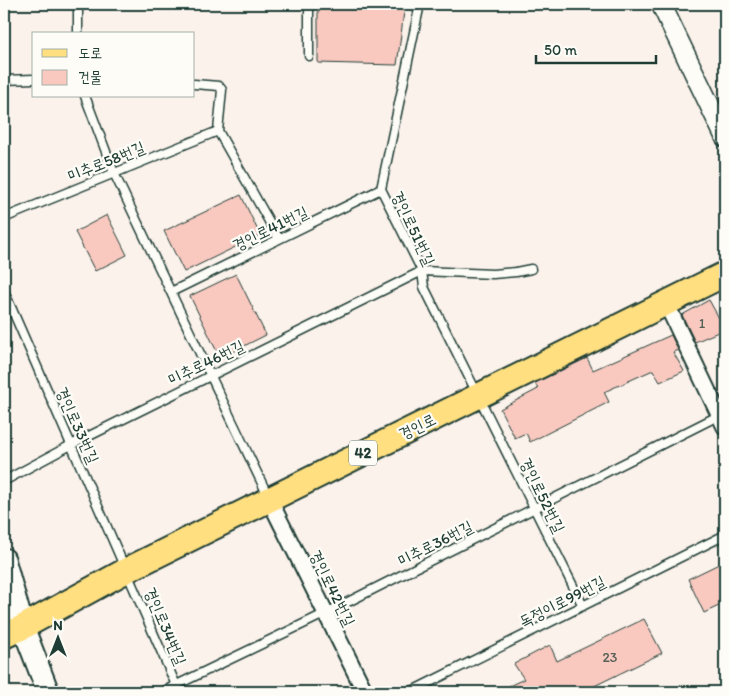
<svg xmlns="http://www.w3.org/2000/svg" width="729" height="696" viewBox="0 0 729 696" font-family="Itim,'Poor Story',sans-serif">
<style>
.building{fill:#f9c9c0;stroke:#1f3d34}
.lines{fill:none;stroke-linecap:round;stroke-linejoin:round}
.service-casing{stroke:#1f3d34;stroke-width:11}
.minor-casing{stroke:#1f3d34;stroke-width:19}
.tertiary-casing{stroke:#1f3d34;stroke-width:22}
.secondary-casing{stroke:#1f3d34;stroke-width:25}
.primary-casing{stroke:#1f3d34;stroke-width:28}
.service{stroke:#fdfcf7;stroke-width:8}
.minor{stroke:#fdfcf7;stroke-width:15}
.tertiary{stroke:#fdfcf7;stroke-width:19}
.secondary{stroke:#fdfcf7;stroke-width:21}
.primary{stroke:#ffdf80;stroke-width:24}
.labels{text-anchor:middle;stroke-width:4.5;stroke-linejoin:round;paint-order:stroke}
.number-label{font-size:14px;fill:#566057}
.shield{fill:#fdfcf7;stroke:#62766e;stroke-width:1}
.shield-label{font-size:15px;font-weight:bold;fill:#1f3d34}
.street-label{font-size:16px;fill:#1f3d34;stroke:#fdfcf7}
</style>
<rect width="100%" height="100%" fill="#fcf2ec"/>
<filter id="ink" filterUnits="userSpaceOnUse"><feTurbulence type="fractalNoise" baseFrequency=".02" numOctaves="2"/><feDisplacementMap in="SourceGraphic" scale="10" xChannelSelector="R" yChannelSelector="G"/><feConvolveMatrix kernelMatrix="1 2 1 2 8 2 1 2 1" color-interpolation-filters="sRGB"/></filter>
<g filter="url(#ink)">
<path class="building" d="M 318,4 L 405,4 L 397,65 L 318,63 Z
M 241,195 L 260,235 L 184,272 L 164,231 Z
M 107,215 L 127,255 L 95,271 L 75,232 Z
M 236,274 L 266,335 L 220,358 L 190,296 Z
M 709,300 L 725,329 L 695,342 L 682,315 Z
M 671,335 L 678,350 L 673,352 L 684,371 L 660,382 L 653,370 L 604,392 L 609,402 L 530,442 L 526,433 L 515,438 L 500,409 L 538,389 L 535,383 L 587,358 L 593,370 Z
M 725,561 L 725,603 L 704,613 L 688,579 Z
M 644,619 L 662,653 L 582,692 L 496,692 L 524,679 L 514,664 L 550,645 L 557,661 Z"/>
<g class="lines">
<defs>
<path id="service" d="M 309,4 L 309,56
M 420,4 L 381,189 L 422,271 L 424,287 L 583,606
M 78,34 L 78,4
M 4,80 L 34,79
M 194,84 L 219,86 L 222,90 L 218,131 L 279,239
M 85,96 L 114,173 L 268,496
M 4,218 L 218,131
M 4,291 L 179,692
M 171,292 L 381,189
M 4,481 L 71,445 L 422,271 L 493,274 L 516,272 L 531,269
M 162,692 L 326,613 L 720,415
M 410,692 L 725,535"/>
<path id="minor" d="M 666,303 L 725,427
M 269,499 L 365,692"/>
<path id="tertiary" d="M 661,4 L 725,137"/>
<path id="secondary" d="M 4,559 L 23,627 L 48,692"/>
<path id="primary" d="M 4,636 L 23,627 L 127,570 L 725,274"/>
</defs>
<use href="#service" class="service-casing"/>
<use href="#minor" class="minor-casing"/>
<use href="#tertiary" class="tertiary-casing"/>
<use href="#secondary" class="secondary-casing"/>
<use href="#primary" class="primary-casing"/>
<use href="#service" class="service"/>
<use href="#minor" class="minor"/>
<use href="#tertiary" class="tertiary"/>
<use href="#secondary" class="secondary"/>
<use href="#primary" class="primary"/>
</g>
</g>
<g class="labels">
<g class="number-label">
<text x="702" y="328">1</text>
<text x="610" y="662">23</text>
</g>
<rect class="shield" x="349" y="440.5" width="28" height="25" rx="4"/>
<g class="shield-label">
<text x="363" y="458">42</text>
</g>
<g class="street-label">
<text transform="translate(106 161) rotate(-22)" y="6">미추로58번길</text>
<text transform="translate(270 228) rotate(-26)" y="6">경인로41번길</text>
<text transform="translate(414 228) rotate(65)" y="6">경인로51번길</text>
<text transform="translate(206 362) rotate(-26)" y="6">미추로46번길</text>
<text transform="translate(78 425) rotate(66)" y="6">경인로33번길</text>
<text transform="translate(417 426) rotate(-26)" y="6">경인로</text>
<text transform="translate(543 495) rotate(64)" y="6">경인로52번길</text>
<text transform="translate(435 543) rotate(-27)" y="6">미추로36번길</text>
<text transform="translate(333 588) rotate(64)" y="6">경인로42번길</text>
<text transform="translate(562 601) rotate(-27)" y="6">독정이로99번길</text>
<text transform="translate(166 626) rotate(67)" y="6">경인로34번길</text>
</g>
</g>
<rect width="729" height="696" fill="none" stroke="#fdfcf7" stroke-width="20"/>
<rect x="10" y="10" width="709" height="676" fill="none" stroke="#1f3d34" stroke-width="2" filter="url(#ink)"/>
<rect x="32" y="32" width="162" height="65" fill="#fdfcf7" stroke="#a4b0a9"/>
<rect x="42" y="49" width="25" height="8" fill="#ffdf80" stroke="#a4b0a9"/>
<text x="78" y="58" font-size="15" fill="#1f3d34">도로</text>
<rect x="42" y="70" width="25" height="15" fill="#f9c9c0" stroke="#a4b0a9"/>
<text x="78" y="82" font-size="15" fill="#1f3d34">건물</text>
<g transform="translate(58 638)" stroke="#fdfcf7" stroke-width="4" paint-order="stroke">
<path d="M0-4L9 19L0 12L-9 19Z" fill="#1f3d34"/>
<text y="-8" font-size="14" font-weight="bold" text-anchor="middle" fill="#1f3d34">N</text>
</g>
<path d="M536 55v8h120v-8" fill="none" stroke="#1f3d34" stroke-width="2.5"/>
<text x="544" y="55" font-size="15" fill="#1f3d34" stroke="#fdfcf7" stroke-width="4" paint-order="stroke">50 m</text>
</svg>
